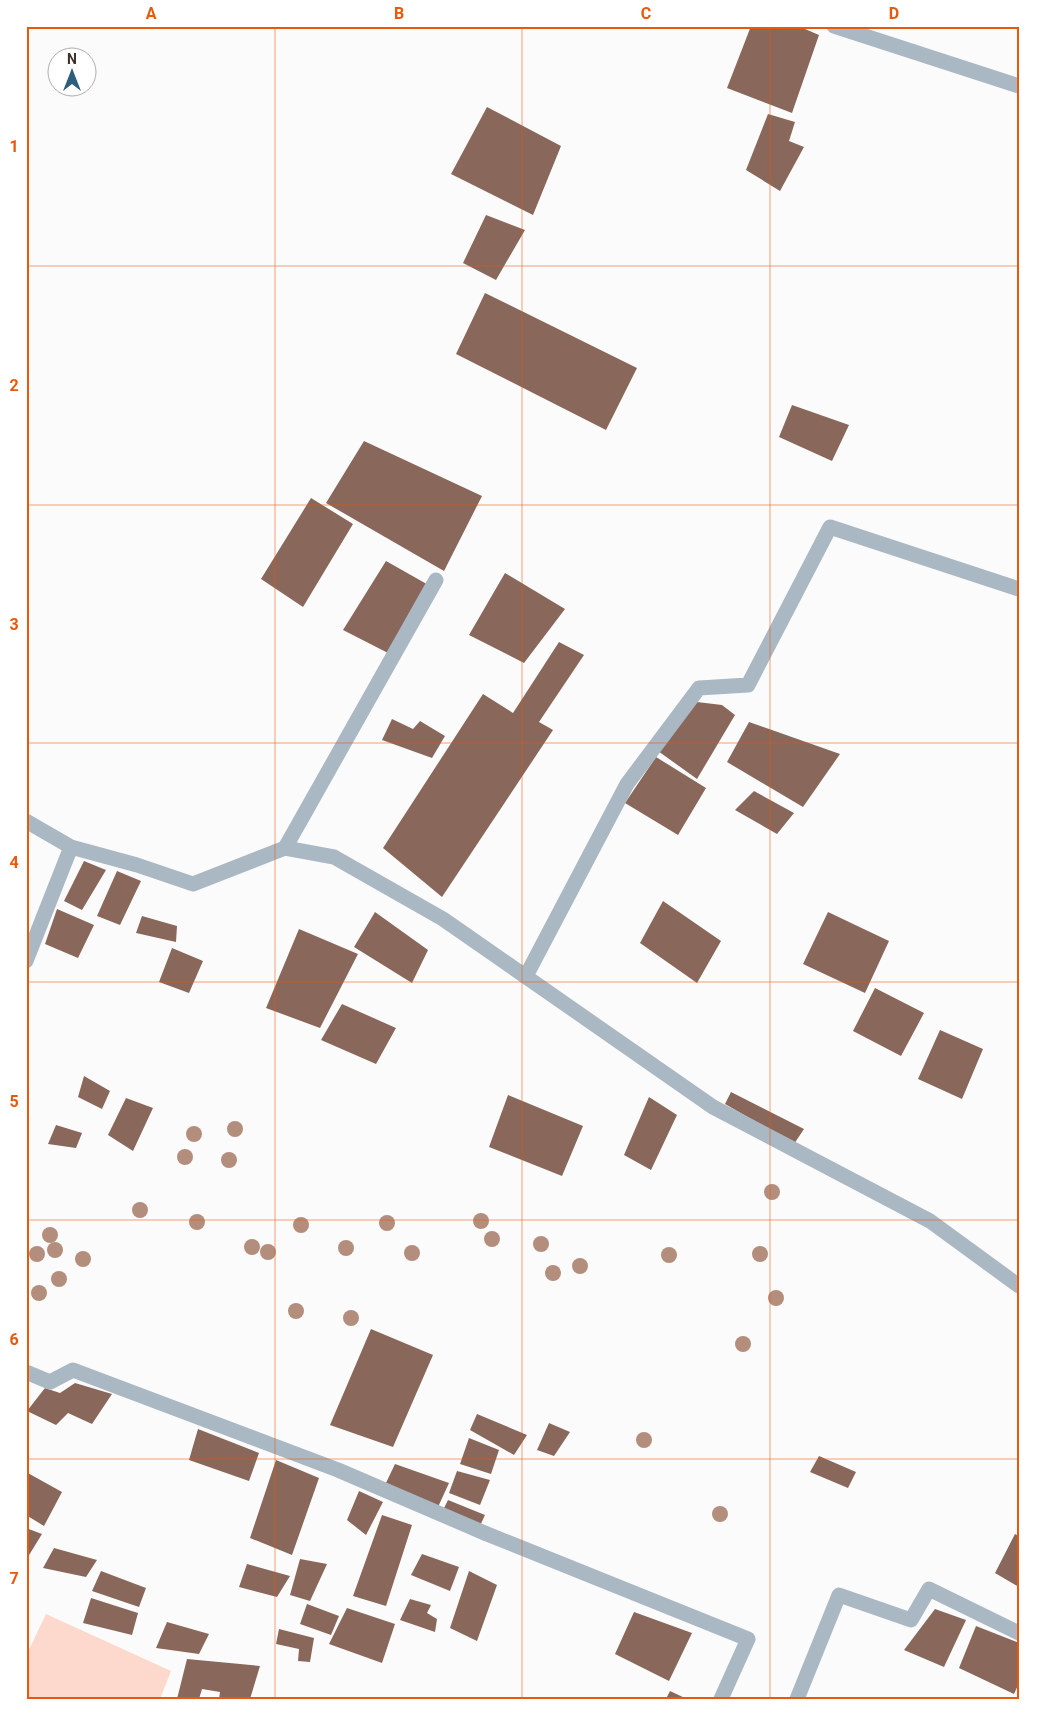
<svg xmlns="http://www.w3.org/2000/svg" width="1045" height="1725" viewBox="0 0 1045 1725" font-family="Roboto,sans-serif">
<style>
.green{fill:#fcd9cc}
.building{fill:#89685b}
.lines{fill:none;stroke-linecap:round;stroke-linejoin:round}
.minor{stroke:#aab8c3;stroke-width:15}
.tree{fill:#b38e7d}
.grid{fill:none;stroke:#e8590c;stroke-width:1;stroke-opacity:0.55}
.neatline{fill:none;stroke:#e8590c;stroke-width:2}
.grid-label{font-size:16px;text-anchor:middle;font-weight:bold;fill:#e8590c}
</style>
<rect width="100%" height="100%" fill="#fbfbfb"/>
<path class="green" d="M 46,1614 L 171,1671 L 160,1699 L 26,1699 L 26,1656 Z"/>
<path class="building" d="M 751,26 L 798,26 L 819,35 L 792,113 L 727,88 Z
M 487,107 L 561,146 L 533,215 L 451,174 Z
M 768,114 L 795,122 L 789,141 L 804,147 L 780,191 L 746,170 Z
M 486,215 L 525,230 L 496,280 L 463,263 Z
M 485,293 L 637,368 L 606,430 L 456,354 Z
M 792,405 L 849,425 L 832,461 L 779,437 Z
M 364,441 L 482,496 L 444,571 L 326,503 Z
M 311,498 L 353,524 L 303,607 L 261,579 Z
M 386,561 L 432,587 L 388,653 L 343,630 Z
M 505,573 L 565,609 L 524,663 L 469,635 Z
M 559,642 L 584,655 L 539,722 L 553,730 L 442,897 L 383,848 L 483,694 L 513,713 Z
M 697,702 L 722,705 L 735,715 L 697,779 L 658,751 Z
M 392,719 L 413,729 L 420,721 L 445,736 L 432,758 L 382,740 Z
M 749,722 L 840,754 L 803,807 L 727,762 Z
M 656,757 L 706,788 L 678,835 L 625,803 Z
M 754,791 L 794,813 L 777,834 L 735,810 Z
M 84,861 L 106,870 L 82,910 L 64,901 Z
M 117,871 L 141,881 L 120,925 L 97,916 Z
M 663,901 L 721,941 L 697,983 L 640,943 Z
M 57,909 L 94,925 L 78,958 L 45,944 Z
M 375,912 L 428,950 L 412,983 L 354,947 Z
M 828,912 L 889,941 L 865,993 L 803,964 Z
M 142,916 L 177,926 L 176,942 L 136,933 Z
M 299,929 L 358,954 L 320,1028 L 266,1008 Z
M 172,948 L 203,961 L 189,993 L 159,982 Z
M 875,988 L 924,1013 L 901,1056 L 853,1031 Z
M 342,1004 L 396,1028 L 376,1064 L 321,1040 Z
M 940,1030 L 983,1049 L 962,1099 L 918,1079 Z
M 84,1076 L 110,1091 L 102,1109 L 78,1097 Z
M 731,1092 L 804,1129 L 794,1144 L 725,1104 Z
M 508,1095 L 583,1126 L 562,1176 L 489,1147 Z
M 649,1097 L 677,1115 L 651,1170 L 624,1155 Z
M 126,1098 L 153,1108 L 133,1151 L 108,1135 Z
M 56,1125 L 82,1133 L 76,1148 L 48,1144 Z
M 371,1329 L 433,1355 L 393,1447 L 330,1425 Z
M 75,1383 L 112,1394 L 92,1424 L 68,1413 L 56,1425 L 27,1411 L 45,1388 L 60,1393 Z
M 477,1414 L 527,1435 L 514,1455 L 470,1430 Z
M 549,1423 L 570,1432 L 554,1456 L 537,1450 Z
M 198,1429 L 259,1453 L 249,1481 L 189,1460 Z
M 469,1438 L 499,1450 L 491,1474 L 460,1464 Z
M 819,1456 L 856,1472 L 848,1488 L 810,1472 Z
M 276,1460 L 319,1478 L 292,1555 L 250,1538 Z
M 395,1464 L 449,1483 L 438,1507 L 385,1485 Z
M 457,1471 L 490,1480 L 480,1505 L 449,1493 Z
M 26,1472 L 62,1492 L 44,1526 L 26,1515 Z
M 359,1491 L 383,1502 L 366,1535 L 347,1520 Z
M 448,1500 L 485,1515 L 479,1528 L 442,1512 Z
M 382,1515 L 412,1525 L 386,1606 L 353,1596 Z
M 26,1528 L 42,1534 L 26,1560 Z
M 1015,1534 L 1019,1536 L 1019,1587 L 995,1573 Z
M 54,1548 L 97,1560 L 86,1577 L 43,1568 Z
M 422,1554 L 459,1567 L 450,1591 L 411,1575 Z
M 300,1559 L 327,1564 L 310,1601 L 290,1595 Z
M 247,1564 L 290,1576 L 277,1597 L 239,1587 Z
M 101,1571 L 146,1588 L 139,1607 L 92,1591 Z
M 469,1571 L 497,1585 L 477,1641 L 450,1628 Z
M 91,1598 L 138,1613 L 132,1635 L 83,1623 Z
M 410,1599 L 431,1605 L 427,1613 L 437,1619 L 435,1632 L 400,1620 Z
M 307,1604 L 339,1616 L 331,1635 L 300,1624 Z
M 347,1608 L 395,1624 L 382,1663 L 329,1644 Z
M 935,1609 L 966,1620 L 944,1667 L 904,1650 Z
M 634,1612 L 692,1633 L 669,1681 L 615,1654 Z
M 167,1622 L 209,1634 L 199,1654 L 156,1648 Z
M 976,1626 L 1019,1643 L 1019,1683 L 1014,1694 L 959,1668 Z
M 279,1629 L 314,1638 L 310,1662 L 298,1661 L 299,1649 L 276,1644 Z
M 187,1659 L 260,1666 L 250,1699 L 219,1699 L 220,1692 L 202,1689 L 199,1699 L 177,1699 Z
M 670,1691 L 687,1699 L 666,1699 Z"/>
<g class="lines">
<path class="minor" d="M 834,26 L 1019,86
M 26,821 L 71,847 L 137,865 L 193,884 L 285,848 L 334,857 L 443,919 L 713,1107 L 930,1221 L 1019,1286
M 285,848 L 436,580
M 26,961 L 71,847
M 526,976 L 627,784 L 699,688 L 748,685 L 830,527 L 1019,589
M 26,1372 L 50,1382 L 73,1370 L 338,1470 L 487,1534 L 748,1639 L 721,1699
M 797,1699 L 839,1595 L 911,1620 L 929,1589 L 1019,1633"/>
</g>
<g class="tree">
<circle cx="235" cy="1129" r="8"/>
<circle cx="194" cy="1134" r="8"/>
<circle cx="185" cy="1157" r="8"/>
<circle cx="229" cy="1160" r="8"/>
<circle cx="772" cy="1192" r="8"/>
<circle cx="140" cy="1210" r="8"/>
<circle cx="481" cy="1221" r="8"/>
<circle cx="197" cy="1222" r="8"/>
<circle cx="387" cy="1223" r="8"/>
<circle cx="301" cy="1225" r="8"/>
<circle cx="50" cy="1235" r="8"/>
<circle cx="492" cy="1239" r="8"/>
<circle cx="541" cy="1244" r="8"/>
<circle cx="252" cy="1247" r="8"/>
<circle cx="346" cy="1248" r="8"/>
<circle cx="55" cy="1250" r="8"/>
<circle cx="268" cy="1252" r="8"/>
<circle cx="412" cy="1253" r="8"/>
<circle cx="37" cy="1254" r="8"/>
<circle cx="760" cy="1254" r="8"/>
<circle cx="669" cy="1255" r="8"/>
<circle cx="83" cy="1259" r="8"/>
<circle cx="580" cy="1266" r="8"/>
<circle cx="553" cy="1273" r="8"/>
<circle cx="59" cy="1279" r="8"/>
<circle cx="39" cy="1293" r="8"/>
<circle cx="776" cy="1298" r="8"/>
<circle cx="296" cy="1311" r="8"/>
<circle cx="351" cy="1318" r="8"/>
<circle cx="743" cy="1344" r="8"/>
<circle cx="644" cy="1440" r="8"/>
<circle cx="720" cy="1514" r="8"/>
</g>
<path class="grid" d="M 275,26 L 275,1699M 522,26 L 522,1699M 770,26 L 770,1699M 26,266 L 1019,266M 26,505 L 1019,505M 26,743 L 1019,743M 26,982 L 1019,982M 26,1220 L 1019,1220M 26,1459 L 1019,1459"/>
<rect width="1045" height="1725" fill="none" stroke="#ffffff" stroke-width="55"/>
<g transform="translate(72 72)"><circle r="24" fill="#ffffff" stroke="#b2acaa"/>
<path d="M0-4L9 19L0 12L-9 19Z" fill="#2e5c7b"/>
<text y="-8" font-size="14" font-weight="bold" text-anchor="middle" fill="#3e302a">N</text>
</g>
<rect x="28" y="28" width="990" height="1670" class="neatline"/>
<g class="grid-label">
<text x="151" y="19">A</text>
<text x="399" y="19">B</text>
<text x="646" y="19">C</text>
<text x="894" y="19">D</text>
<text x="14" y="152">1</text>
<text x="14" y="391">2</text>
<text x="14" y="630">3</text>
<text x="14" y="868">4</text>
<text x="14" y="1107">5</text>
<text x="14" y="1345">6</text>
<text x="14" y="1584">7</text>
</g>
</svg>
